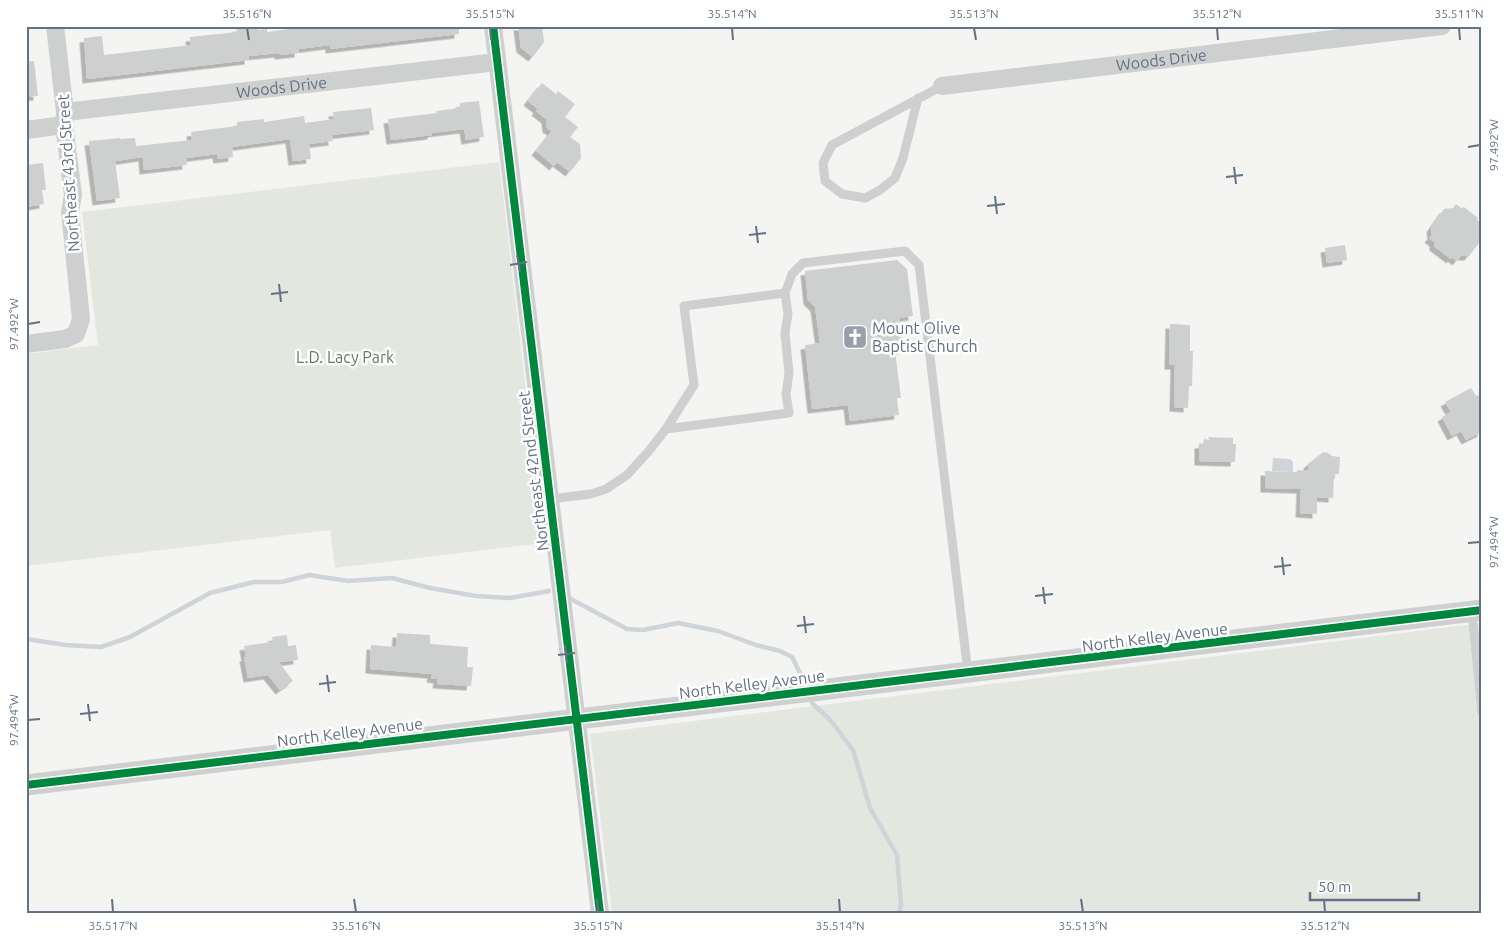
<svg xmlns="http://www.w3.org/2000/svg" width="1508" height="939" viewBox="0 0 1508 939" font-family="Ubuntu,sans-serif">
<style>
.green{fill:#e3e7e0}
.water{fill:#ced4d8}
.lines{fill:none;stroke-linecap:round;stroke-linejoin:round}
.stream{stroke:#ced4d8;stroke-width:4.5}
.building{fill:#cecfcf;filter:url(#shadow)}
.service{stroke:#cecfcf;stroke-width:9}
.minor{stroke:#cecfcf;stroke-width:18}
.tertiary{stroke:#cecfcf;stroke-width:21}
.cycleway-casing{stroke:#fff;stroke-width:11}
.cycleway{stroke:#00873e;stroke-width:8}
.ticks{fill:none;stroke:#637183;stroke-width:2}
.labels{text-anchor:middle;stroke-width:5;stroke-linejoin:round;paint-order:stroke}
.street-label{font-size:16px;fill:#637183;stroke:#fff}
.poi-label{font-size:16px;fill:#637183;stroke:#fff;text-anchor:start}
.park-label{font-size:16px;fill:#647a62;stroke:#fff}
.neatline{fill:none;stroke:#637183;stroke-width:2}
.ticks-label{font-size:12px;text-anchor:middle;fill:#637183}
</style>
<defs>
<filter id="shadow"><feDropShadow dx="-4.5" dy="4.5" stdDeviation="0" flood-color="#0004"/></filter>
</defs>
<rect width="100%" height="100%" fill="#f4f4f2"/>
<path class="green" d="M 499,162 L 544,543 L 335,568 L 330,530 L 26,566 L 26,354 L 98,345 L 82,212 Z
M 1482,623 L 1482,913 L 612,913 L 590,734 Z"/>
<path class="water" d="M 1273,458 L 1290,459 L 1293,462 L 1293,472 L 1272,471 Z"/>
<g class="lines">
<path class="stream" d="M 569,598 L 627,629 L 643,630 L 678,623 L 718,631 L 756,645 L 780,651 L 792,657 L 800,673 L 802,678
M 26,639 L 66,645 L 101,647 L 130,637 L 210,593 L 254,582 L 282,582 L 309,575 L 348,581 L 392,578 L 430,588 L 476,596 L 510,598 L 549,591
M 812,703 L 831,721 L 853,750 L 870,808 L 897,855 L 901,905 L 899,913"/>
</g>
<path class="building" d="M 248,26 L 257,26 L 258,30 L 267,29 L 267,32 L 310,26 L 459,26 L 459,34 L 330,49 L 330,45 L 299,49 L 299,53 L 279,55 L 279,53 L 249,56 L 249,60 L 87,79 L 84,38 L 102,36 L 104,55 L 191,45 L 190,37 L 237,32 L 236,28 Z
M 518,26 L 542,26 L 544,42 L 533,57 L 521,48 Z
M 34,61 L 38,96 L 26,97 L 26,62 Z
M 542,83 L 556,94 L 558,91 L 575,104 L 565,117 L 578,127 L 570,137 L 580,144 L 581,158 L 570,172 L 557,162 L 554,166 L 536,151 L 552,131 L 547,128 L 546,119 L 536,111 L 538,109 L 528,101 Z
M 479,101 L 484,137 L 466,140 L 464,129 L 432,133 L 432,135 L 391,140 L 388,119 L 437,113 L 436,111 L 460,108 L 460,103 Z
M 371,108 L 374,130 L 332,135 L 333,141 L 309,144 L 311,159 L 293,161 L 290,139 L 232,147 L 233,157 L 218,159 L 217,154 L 186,158 L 187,165 L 144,170 L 143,157 L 115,161 L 120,198 L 97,201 L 89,141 L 120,138 L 120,139 L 135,138 L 136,146 L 192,140 L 191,132 L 237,126 L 237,122 L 264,119 L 264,122 L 304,116 L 305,123 L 334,119 L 333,112 Z
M 43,163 L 46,190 L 42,190 L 44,204 L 26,207 L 26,165 Z
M 1456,204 L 1461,208 L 1464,207 L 1478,218 L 1477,220 L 1482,224 L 1482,239 L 1469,256 L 1461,256 L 1457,261 L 1452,257 L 1451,259 L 1434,246 L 1434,242 L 1429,238 L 1432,235 L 1431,228 L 1444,209 L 1453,208 Z
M 1345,245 L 1347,260 L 1327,263 L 1325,248 Z
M 897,260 L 907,269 L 913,316 L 899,318 L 903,350 L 895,351 L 901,398 L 897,398 L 899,415 L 850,421 L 848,405 L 812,409 L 805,345 L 820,343 L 815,307 L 808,300 L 805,271 Z
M 1170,324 L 1190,325 L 1190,351 L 1193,351 L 1192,386 L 1189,386 L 1188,408 L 1174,407 L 1175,365 L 1169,365 Z
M 1471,388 L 1476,396 L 1478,395 L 1482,402 L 1482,432 L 1466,440 L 1461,431 L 1452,436 L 1442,417 L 1451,412 L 1445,402 Z
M 1208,437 L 1233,438 L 1233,444 L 1236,444 L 1235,462 L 1199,461 L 1199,444 L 1203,444 L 1204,439 L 1209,440 Z
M 1323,452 L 1328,453 L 1332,456 L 1340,457 L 1339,474 L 1334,474 L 1333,498 L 1317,497 L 1317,514 L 1300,513 L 1301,489 L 1265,488 L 1265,471 L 1297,472 L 1297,470 L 1308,471 L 1308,464 Z
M 397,633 L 430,635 L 430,644 L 468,647 L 467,667 L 473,667 L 471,686 L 437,684 L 438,679 L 431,678 L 432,674 L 370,669 L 371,645 L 396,647 Z
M 287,635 L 288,646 L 296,645 L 298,660 L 279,662 L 293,681 L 280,690 L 268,675 L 248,678 L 244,657 L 246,657 L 244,646 L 273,642 L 272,637 Z"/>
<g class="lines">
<path class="service" d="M 918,98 L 903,158 L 895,178 L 880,190 L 865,198 L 842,194 L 825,181 L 823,163 L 832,145 L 942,86
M 666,429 L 789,413 L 786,394 L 789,373 L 785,333 L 788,314 L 785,293
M 550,499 L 591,494 L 606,489 L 627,475 L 648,452 L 666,429 L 694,385 L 684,306 L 785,293 L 792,274 L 803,263 L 905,251 L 919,265 L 968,673
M 1472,612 L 1482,712"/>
<g class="minor">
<path d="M 493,26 L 600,913"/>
<path id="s1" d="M 942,86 L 1442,26"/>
<path id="s2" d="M 65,112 L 497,62"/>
<path d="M 26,130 L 64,125"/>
<path d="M 26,344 L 65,339 L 76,334 L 81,319 L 70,212 L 73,195 L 64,125 L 65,112 L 55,26"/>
</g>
<path class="tertiary" d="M 26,785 C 511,726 997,670 1482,610"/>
<defs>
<path id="cycleway" d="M 493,26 L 600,913
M 26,785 C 511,726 997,670 1482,610"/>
</defs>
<use href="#cycleway" class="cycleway-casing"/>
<use href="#cycleway" class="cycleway"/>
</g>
<path class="ticks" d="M 247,28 L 249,40M 490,28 L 491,40M 732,28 L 733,40M 974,28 L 976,40M 1217,28 L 1218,40M 1459,28 L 1460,40M 1468,147 L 1480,145M 1234,167 L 1236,184M 1226,177 L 1243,175M 995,196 L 997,214M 987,206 L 1005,204M 756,226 L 758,243M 749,235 L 766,233M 517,255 L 520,272M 510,265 L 527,262M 279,284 L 281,302M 271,294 L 288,292M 28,324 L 40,322M 1468,543 L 1480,542M 1282,557 L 1284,575M 1274,567 L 1291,565M 1043,587 L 1045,604M 1035,596 L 1053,594M 804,616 L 806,633M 797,626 L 814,624M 565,645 L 567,663M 558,655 L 575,653M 327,675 L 329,692M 319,684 L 336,682M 88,704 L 90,721M 80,714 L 98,712M 28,720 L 40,719M 112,899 L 113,912M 354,899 L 356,912M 597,899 L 598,912M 839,899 L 840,912M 1081,899 L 1083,912M 1324,899 L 1325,912"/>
<defs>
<symbol id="church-square" viewBox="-11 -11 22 22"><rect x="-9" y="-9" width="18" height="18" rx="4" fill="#969faa" stroke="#fff"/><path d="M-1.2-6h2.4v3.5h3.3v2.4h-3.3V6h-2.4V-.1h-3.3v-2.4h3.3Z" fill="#fff"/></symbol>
</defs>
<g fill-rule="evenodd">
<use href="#church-square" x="841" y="323" width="28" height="28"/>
</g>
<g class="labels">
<g class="street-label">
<text dy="6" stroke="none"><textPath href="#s1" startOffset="221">Woods Drive</textPath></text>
<text dy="6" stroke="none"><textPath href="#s2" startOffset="218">Woods Drive</textPath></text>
<text transform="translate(68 173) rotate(-94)" y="6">Northeast 43rd Street</text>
<text transform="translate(533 471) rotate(-97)" y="6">Northeast 42nd Street</text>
<text transform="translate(1155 637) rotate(-7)" y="6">North Kelley Avenue</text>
<text transform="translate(752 684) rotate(-7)" y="6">North Kelley Avenue</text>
<text transform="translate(350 732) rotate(-7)" y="6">North Kelley Avenue</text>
</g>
<g class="poi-label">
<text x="872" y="334">Mount Olive<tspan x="872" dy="18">Baptist Church</tspan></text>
</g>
<g class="park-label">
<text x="345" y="363">L.D. Lacy Park</text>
</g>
</g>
<rect width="1508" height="939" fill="none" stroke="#ffffff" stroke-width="55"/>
<path d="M1310 892v8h109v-8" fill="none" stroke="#637183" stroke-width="2.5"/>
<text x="1318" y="892" font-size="15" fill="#637183" stroke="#ffffff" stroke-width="4" paint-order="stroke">50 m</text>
<rect x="28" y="28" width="1452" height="884" class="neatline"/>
<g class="ticks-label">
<text x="247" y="18">35.516°N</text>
<text x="490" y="18">35.515°N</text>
<text x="732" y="18">35.514°N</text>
<text x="974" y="18">35.513°N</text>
<text x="1217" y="18">35.512°N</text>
<text x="1459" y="18">35.511°N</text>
<text transform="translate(1494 145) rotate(-90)" y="4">97.492°W</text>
<text transform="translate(14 324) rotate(-90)" y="4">97.492°W</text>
<text transform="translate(1494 542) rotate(-90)" y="4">97.494°W</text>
<text transform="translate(14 720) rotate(-90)" y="4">97.494°W</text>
<text x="113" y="930">35.517°N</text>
<text x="356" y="930">35.516°N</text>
<text x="598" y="930">35.515°N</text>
<text x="840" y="930">35.514°N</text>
<text x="1083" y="930">35.513°N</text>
<text x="1325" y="930">35.512°N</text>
</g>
</svg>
